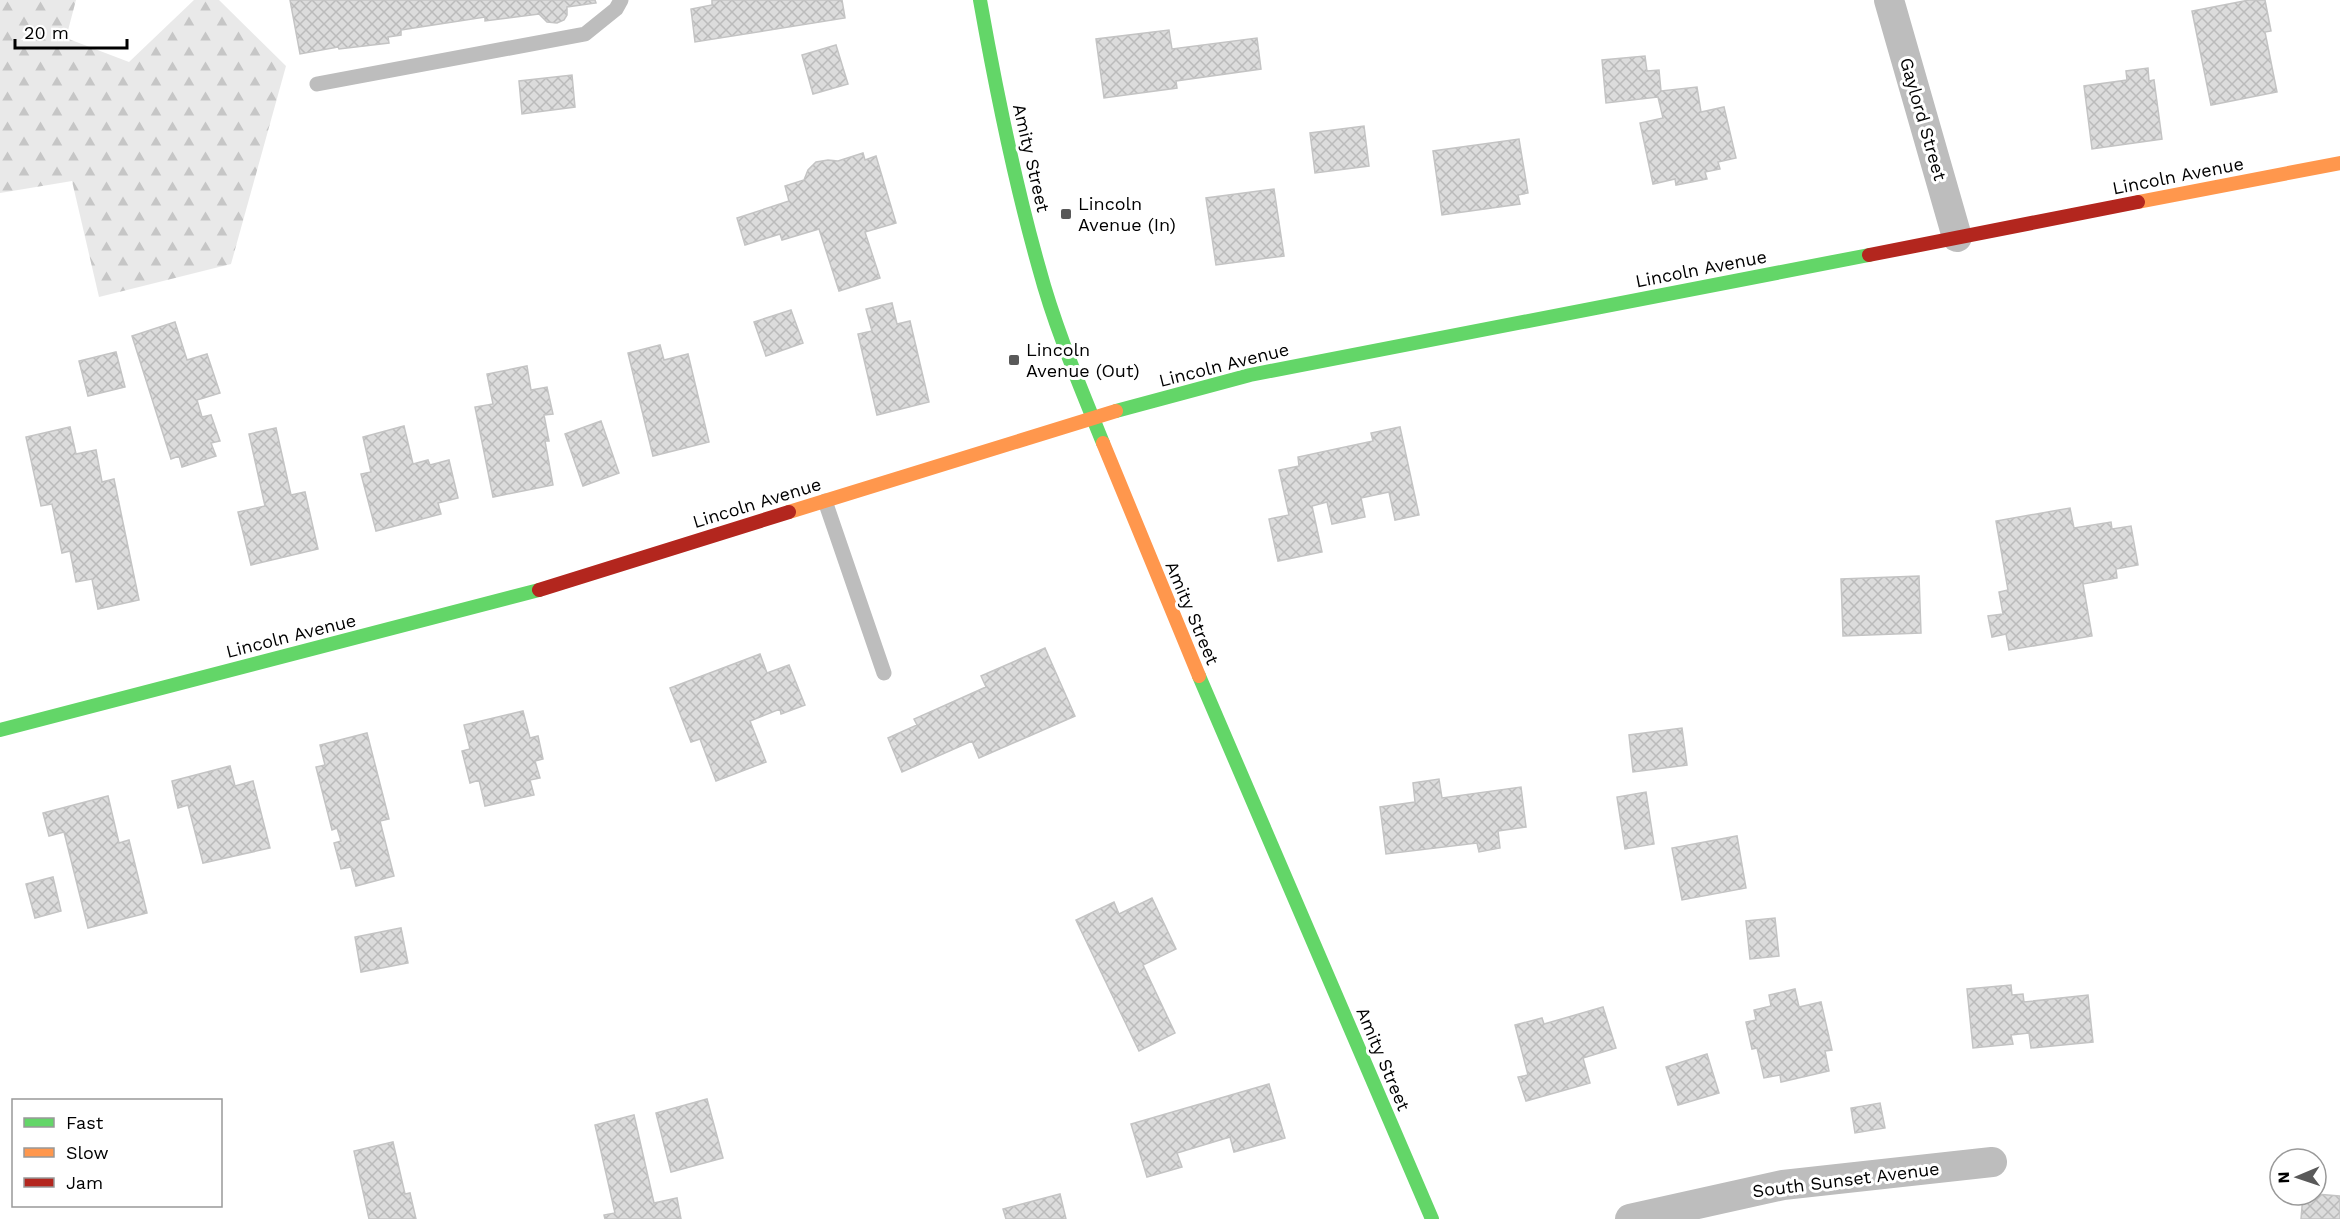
<svg xmlns="http://www.w3.org/2000/svg" width="2340" height="1219" viewBox="0 0 2340 1219" font-family="'Work Sans',sans-serif">
<style>
.forest{fill:url(#forest-firs)}
.building{fill:url(#building-cross-hatch);stroke:#c4c4c4;stroke-width:1.5}
.lines{fill:none;stroke-linecap:round;stroke-linejoin:round}
.lane{stroke:#bdbdbd;stroke-width:15}
.street{stroke:#bdbdbd;stroke-width:30}
.fast{stroke:#63d668;stroke-width:14}
.slow{stroke:#ff974d;stroke-width:14}
.jam{stroke:#b3261e;stroke-width:14}
.poi-dot{fill:#595959;stroke:#fff;stroke-width:2}
.labels{text-anchor:middle;stroke-width:6;stroke-linejoin:round;paint-order:stroke}
.street-label{font-size:18px;fill:#000;stroke:#fff}
.poi-label{font-size:18px;fill:#000;stroke:#fff;text-anchor:start}
</style>
<defs>
<pattern id="forest-firs" width="22" height="20" patternUnits="userSpaceOnUse" patternTransform="scale(1.5)"><rect width="22" height="20" fill="#e9e9e9"/><path d="M5 1l3.5 6h-7zM16 11l3.5 6h-7z" fill="#c6c6c6"/></pattern>
<pattern id="building-cross-hatch" width="8" height="8" patternUnits="userSpaceOnUse" patternTransform="scale(1.5)"><rect width="8" height="8" fill="#dcdcdc"/><path d="M0 0l8 8M0 8l8-8" fill="none" stroke="#bbb"/></pattern>
</defs>
<rect width="100%" height="100%" fill="#fff"/>
<path class="forest" d="M 0,0 L 76,0 L 66,38 L 129,62 L 194,0 L 219,0 L 286,66 L 231,264 L 99,297 L 72,181 L 0,193 Z"/>
<path class="building" d="M 290,0 L 595,0 L 596,3 L 567,7 L 567,15 L 564,20 L 557,23 L 547,22 L 539,14 L 485,21 L 485,17 L 401,30 L 401,35 L 388,37 L 389,43 L 339,49 L 338,47 L 300,54 Z
M 712,0 L 842,0 L 845,18 L 695,42 L 691,9 L 712,5 Z
M 2249,0 L 2265,0 L 2271,31 L 2265,32 L 2277,92 L 2211,105 L 2192,11 Z
M 1169,30 L 1172,49 L 1257,38 L 1261,69 L 1176,81 L 1177,88 L 1104,98 L 1096,39 Z
M 836,45 L 848,84 L 813,94 L 802,55 Z
M 1645,56 L 1647,71 L 1659,70 L 1661,91 L 1697,87 L 1701,112 L 1724,107 L 1736,158 L 1718,162 L 1720,169 L 1705,172 L 1707,179 L 1676,185 L 1675,179 L 1653,184 L 1640,123 L 1663,118 L 1658,97 L 1606,103 L 1602,60 Z
M 2148,68 L 2149,81 L 2154,80 L 2162,139 L 2092,149 L 2084,86 L 2127,80 L 2126,71 Z
M 572,75 L 575,107 L 522,114 L 519,81 Z
M 1364,126 L 1369,166 L 1315,173 L 1310,133 Z
M 1519,139 L 1528,193 L 1518,195 L 1520,204 L 1442,215 L 1433,151 Z
M 863,153 L 865,160 L 876,156 L 896,223 L 865,232 L 880,278 L 839,291 L 819,229 L 782,240 L 780,234 L 745,245 L 737,218 L 789,201 L 785,186 L 804,180 L 808,170 L 816,162 L 828,160 L 838,161 Z
M 1274,189 L 1284,256 L 1216,265 L 1206,198 Z
M 892,303 L 897,324 L 910,321 L 929,402 L 877,415 L 858,334 L 872,331 L 866,309 Z
M 791,310 L 803,343 L 766,356 L 754,322 Z
M 175,322 L 187,360 L 207,354 L 220,393 L 197,400 L 202,417 L 211,415 L 220,441 L 211,443 L 216,456 L 182,467 L 179,456 L 171,459 L 132,336 Z
M 660,345 L 664,360 L 688,354 L 709,442 L 653,456 L 628,353 Z
M 116,352 L 125,387 L 88,396 L 79,361 Z
M 527,366 L 531,390 L 547,387 L 553,414 L 544,415 L 549,441 L 545,441 L 553,485 L 493,497 L 475,407 L 493,404 L 487,374 Z
M 601,421 L 619,473 L 583,486 L 565,434 Z
M 404,426 L 413,464 L 428,460 L 430,465 L 449,460 L 458,498 L 438,503 L 441,514 L 376,531 L 361,474 L 371,472 L 363,437 Z
M 70,427 L 76,454 L 96,450 L 102,482 L 114,479 L 139,600 L 98,609 L 92,579 L 76,582 L 70,551 L 62,553 L 52,504 L 41,506 L 26,437 Z
M 1400,427 L 1419,515 L 1395,520 L 1389,492 L 1361,498 L 1365,517 L 1332,524 L 1327,502 L 1312,506 L 1322,552 L 1278,561 L 1269,519 L 1289,515 L 1279,470 L 1299,466 L 1298,457 L 1373,441 L 1371,433 Z
M 276,428 L 291,495 L 305,492 L 318,549 L 251,565 L 238,512 L 265,506 L 249,434 Z
M 2070,508 L 2074,528 L 2111,522 L 2112,529 L 2131,526 L 2138,565 L 2116,569 L 2117,578 L 2083,584 L 2092,636 L 2009,650 L 2006,634 L 1992,637 L 1988,616 L 2003,614 L 1999,592 L 2008,590 L 1996,521 Z
M 1919,576 L 1921,633 L 1843,636 L 1841,579 Z
M 1045,648 L 1075,716 L 979,758 L 972,741 L 902,772 L 888,738 L 917,725 L 914,719 L 986,687 L 981,676 Z
M 760,654 L 767,673 L 789,665 L 805,705 L 781,714 L 780,709 L 750,721 L 766,762 L 716,781 L 700,739 L 691,742 L 670,688 Z
M 523,711 L 530,738 L 538,736 L 543,759 L 535,761 L 540,778 L 530,780 L 534,795 L 485,806 L 479,780 L 470,783 L 462,751 L 470,749 L 464,725 Z
M 1682,728 L 1687,765 L 1633,772 L 1629,735 Z
M 367,733 L 389,819 L 380,821 L 394,876 L 356,886 L 351,867 L 341,869 L 334,843 L 341,841 L 337,828 L 332,830 L 316,767 L 325,765 L 320,745 Z
M 230,766 L 235,786 L 253,781 L 270,848 L 203,863 L 188,805 L 178,808 L 172,781 Z
M 1439,779 L 1442,798 L 1521,787 L 1526,827 L 1498,831 L 1500,848 L 1479,852 L 1477,843 L 1386,854 L 1380,807 L 1415,802 L 1413,783 Z
M 1646,792 L 1654,844 L 1625,849 L 1617,797 Z
M 108,796 L 119,843 L 129,840 L 147,913 L 88,928 L 64,832 L 49,836 L 43,813 Z
M 1737,836 L 1746,888 L 1682,900 L 1672,848 Z
M 53,877 L 61,911 L 35,918 L 26,884 Z
M 1152,898 L 1176,949 L 1143,965 L 1175,1033 L 1139,1051 L 1076,920 L 1114,902 L 1119,914 Z
M 1775,918 L 1779,956 L 1750,959 L 1746,921 Z
M 401,928 L 408,963 L 361,972 L 355,937 Z
M 2011,985 L 2012,995 L 2023,994 L 2024,1002 L 2088,995 L 2093,1042 L 2031,1048 L 2029,1033 L 2011,1035 L 2013,1044 L 1973,1048 L 1967,989 Z
M 1795,989 L 1799,1007 L 1821,1002 L 1832,1050 L 1825,1051 L 1829,1071 L 1781,1082 L 1780,1075 L 1764,1078 L 1757,1048 L 1752,1049 L 1746,1022 L 1756,1020 L 1754,1010 L 1771,1006 L 1769,995 Z
M 1603,1007 L 1616,1048 L 1583,1058 L 1590,1083 L 1526,1101 L 1518,1077 L 1528,1075 L 1515,1025 L 1542,1018 L 1544,1024 Z
M 1707,1054 L 1719,1093 L 1678,1105 L 1666,1067 Z
M 1269,1084 L 1285,1138 L 1234,1152 L 1230,1137 L 1177,1153 L 1182,1167 L 1147,1177 L 1131,1124 Z
M 707,1099 L 723,1158 L 671,1172 L 656,1113 Z
M 1880,1103 L 1885,1128 L 1855,1133 L 1851,1108 Z
M 634,1115 L 654,1203 L 677,1198 L 681,1219 L 605,1219 L 604,1215 L 615,1213 L 595,1125 Z
M 393,1142 L 405,1194 L 410,1193 L 416,1219 L 369,1219 L 354,1151 Z
M 1060,1194 L 1066,1219 L 1006,1219 L 1003,1209 Z
M 2316,1194 L 2340,1196 L 2340,1219 L 2301,1219 L 2303,1195 Z"/>
<g class="lines">
<path class="lane" d="M 317,84 L 585,34 L 616,9 L 621,0
M 825,501 L 884,673"/>
<path class="street" d="M 1889,0 L 1957,237
M 1630,1219 L 1783,1185 L 1992,1162"/>
<path class="fast" d="M 980,0 C 996,90 1014,180 1039,268 C 1055,328 1080,386 1103,443
M 1116,411 L 1250,375 L 1869,255
M 1199,676 L 1432,1219
M 0,730 L 539,590"/>
<path class="slow" d="M 2138,202 L 2340,163
M 1103,443 L 1199,676
M 789,512 L 1116,411"/>
<path class="jam" d="M 1869,255 L 2138,202
M 539,590 L 789,512"/>
</g>
<g class="poi-dot">
<rect x="1060" y="208" width="12" height="12" rx="3"/>
<rect x="1008" y="354" width="12" height="12" rx="3"/>
</g>
<g class="labels">
<g class="street-label">
<text transform="translate(1923 119) rotate(74)" y="6">Gaylord Street</text>
<text transform="translate(1031 158) rotate(77)" y="6">Amity Street</text>
<text transform="translate(2178 176) rotate(-11)" y="6">Lincoln Avenue</text>
<text transform="translate(1701 269) rotate(-11)" y="6">Lincoln Avenue</text>
<text transform="translate(1224 365) rotate(-14)" y="6">Lincoln Avenue</text>
<text transform="translate(757 503) rotate(-17)" y="6">Lincoln Avenue</text>
<text transform="translate(1192 613) rotate(67)" y="6">Amity Street</text>
<text transform="translate(291 636) rotate(-14)" y="6">Lincoln Avenue</text>
<text transform="translate(1383 1059) rotate(67)" y="6">Amity Street</text>
<text transform="translate(1846 1180) rotate(-7)" y="6">South Sunset Avenue</text>
</g>
<g class="poi-label">
<text x="1078" y="210">Lincoln<tspan x="1078" dy="21">Avenue (In)</tspan></text>
<text x="1026" y="356">Lincoln<tspan x="1026" dy="21">Avenue (Out)</tspan></text>
</g>
</g>
<rect x="12" y="1099" width="210" height="108" fill="#ffffff" stroke="#999999" stroke-width="1.5"/>
<rect x="24" y="1118" width="30" height="9" fill="#63d668" stroke="#999999" stroke-width="1.5"/>
<text x="66" y="1129" font-size="18" fill="#000000">Fast</text>
<rect x="24" y="1148" width="30" height="9" fill="#ff974d" stroke="#999999" stroke-width="1.5"/>
<text x="66" y="1159" font-size="18" fill="#000000">Slow</text>
<rect x="24" y="1178" width="30" height="9" fill="#b3261e" stroke="#999999" stroke-width="1.5"/>
<text x="66" y="1189" font-size="18" fill="#000000">Jam</text>
<g transform="translate(2298 1177) rotate(268)"><circle r="28" fill="#ffffff" stroke="#999999" stroke-width="1.5"/>
<path d="M0-4.5L10 22L0 15L-10 22Z" fill="#595959"/>
<text y="-9" font-size="16" font-weight="bold" text-anchor="middle" fill="#000000">N</text>
</g>
<path d="M15 39v9h112v-9" fill="none" stroke="#000000" stroke-width="3"/>
<text x="24" y="39" font-size="18" fill="#000000" stroke="#ffffff" stroke-width="4.5" paint-order="stroke">20 m</text>
</svg>
